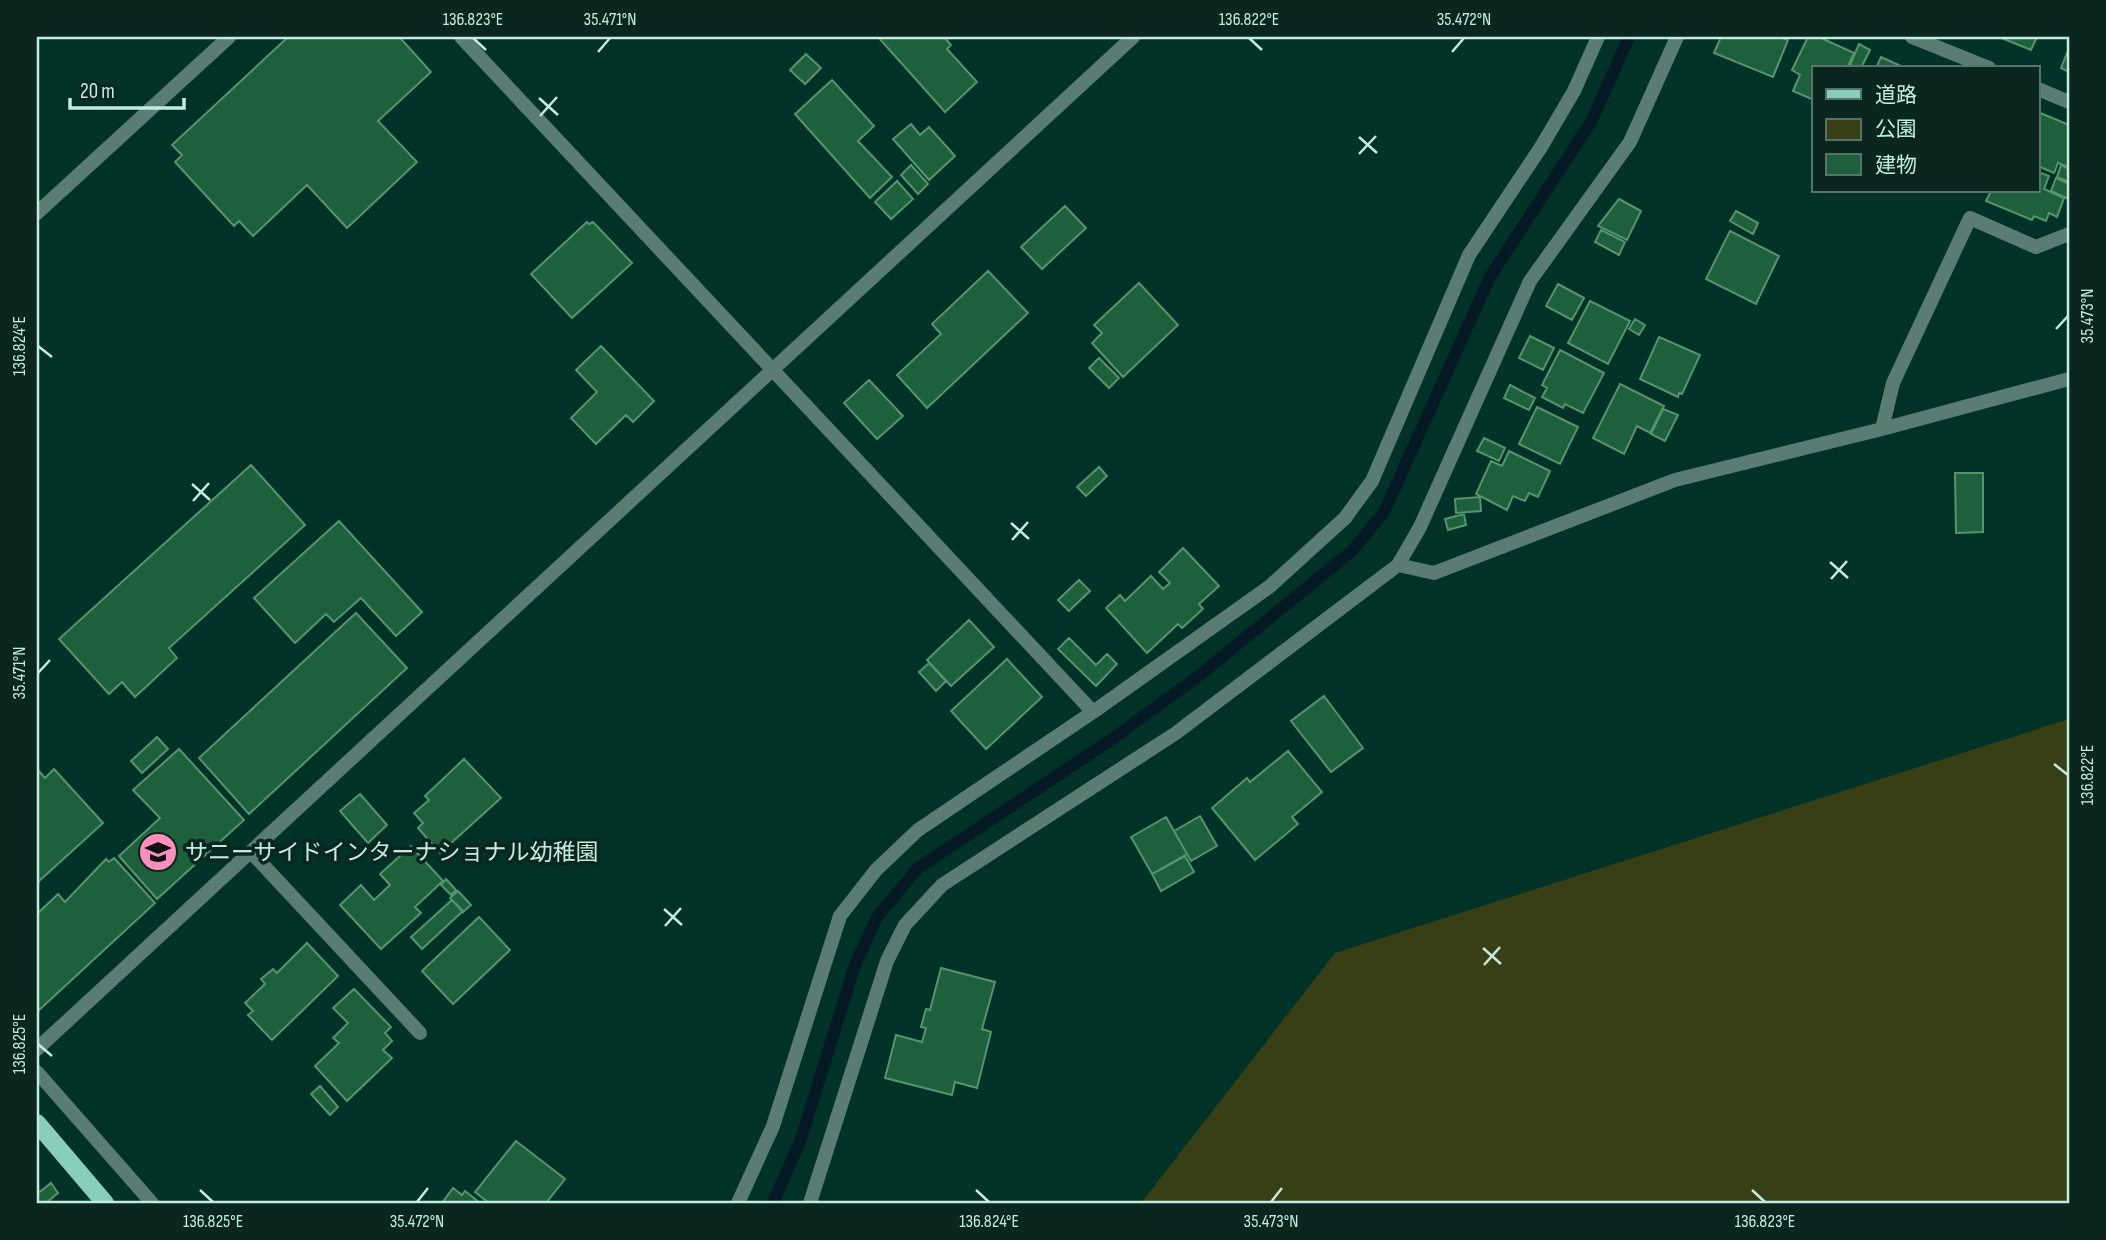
<svg xmlns="http://www.w3.org/2000/svg" width="2106" height="1240" viewBox="0 0 2106 1240" font-family="'Sofia Sans Condensed','Noto Sans JP',sans-serif">
<style>
.green{fill:#393f14}
.lines{fill:none;stroke-linecap:round;stroke-linejoin:round}
.stream{stroke:#041924;stroke-width:12}
.building{fill:#1e603c;stroke:#55946d;stroke-width:2}
.minor{stroke:#5b7c72;stroke-width:14}
.primary{stroke:#88cebb;stroke-width:18}
.ticks{fill:none;stroke:#c3ebdf;stroke-width:2.5}
.labels{text-anchor:middle;stroke-width:7;stroke-linejoin:round;paint-order:stroke}
.poi-label{font-size:23px;fill:#c3ebdf;stroke:#0a261f;text-anchor:start}
.neatline{fill:none;stroke:#c3ebdf;stroke-width:2.5}
.ticks-label{font-size:18px;text-anchor:middle;fill:#c3ebdf}
</style>
<rect width="100%" height="100%" fill="#003228"/>
<path class="green" d="M 2069,719 L 2069,1203 L 1141,1203 L 1335,953 Z"/>
<g class="lines">
<path class="stream" d="M 773,1203 L 801,1139 L 855,965 L 877,917 L 918,868 L 1108,742 L 1196,678 L 1352,551 L 1384,512 L 1490,277 L 1591,122 L 1629,37"/>
</g>
<path class="building" d="M 288,37 L 404,37 L 401,39 L 431,72 L 378,121 L 417,162 L 347,228 L 307,185 L 253,236 L 239,221 L 234,226 L 175,162 L 182,155 L 172,145 Z
M 878,37 L 944,37 L 951,45 L 947,49 L 977,82 L 945,112 Z
M 1721,37 L 1779,37 L 1788,40 L 1773,77 L 1714,53 Z
M 1808,37 L 1819,37 L 1854,53 L 1847,68 L 1814,68 L 1814,100 L 1793,91 L 1800,75 L 1792,70 Z
M 1999,37 L 2037,37 L 2031,50 Z
M 1859,44 L 1870,50 L 1861,68 L 1856,68 L 1850,65 Z
M 2069,48 L 2069,72 L 2061,68 Z
M 806,54 L 821,68 L 805,84 L 790,70 Z
M 1881,57 L 1905,68 L 1876,68 Z
M 832,80 L 874,126 L 858,141 L 892,177 L 870,198 L 795,114 Z
M 2038,112 L 2069,125 L 2069,167 L 2058,163 L 2054,173 L 2038,166 Z
M 911,124 L 920,135 L 929,127 L 955,156 L 929,180 L 893,139 Z
M 911,165 L 928,184 L 918,194 L 901,175 Z
M 2061,165 L 2069,169 L 2069,182 L 2057,177 Z
M 2038,172 L 2049,176 L 2044,189 L 2064,198 L 2057,217 L 2049,213 L 2046,221 L 2034,216 L 2032,220 L 1986,201 L 1991,191 L 2038,191 Z
M 2056,178 L 2069,184 L 2069,199 L 2051,191 Z
M 897,181 L 913,199 L 891,219 L 875,202 Z
M 1619,199 L 1641,211 L 1627,240 L 1598,226 Z
M 1065,206 L 1086,228 L 1042,269 L 1021,247 Z
M 1736,211 L 1758,223 L 1753,234 L 1730,221 Z
M 587,222 L 589,224 L 593,222 L 632,263 L 572,318 L 531,274 Z
M 1601,230 L 1625,242 L 1619,255 L 1595,242 Z
M 1730,231 L 1779,256 L 1756,304 L 1706,279 Z
M 988,271 L 1028,313 L 927,408 L 897,375 L 941,334 L 932,324 Z
M 1139,283 L 1178,325 L 1123,377 L 1092,343 L 1102,333 L 1094,325 Z
M 1558,284 L 1584,298 L 1572,320 L 1546,306 Z
M 1590,301 L 1630,321 L 1608,364 L 1568,343 Z
M 1635,319 L 1645,325 L 1639,335 L 1629,329 Z
M 1530,336 L 1554,348 L 1543,370 L 1519,358 Z
M 1659,337 L 1700,355 L 1682,394 L 1679,393 L 1678,397 L 1640,379 Z
M 601,346 L 654,401 L 633,422 L 626,415 L 596,444 L 571,418 L 597,392 L 576,370 Z
M 1560,350 L 1604,373 L 1583,413 L 1565,404 L 1563,408 L 1542,397 L 1547,388 L 1542,385 Z
M 1099,358 L 1119,378 L 1109,388 L 1089,368 Z
M 869,380 L 903,416 L 877,439 L 844,403 Z
M 1620,384 L 1664,406 L 1650,433 L 1637,426 L 1624,454 L 1593,438 Z
M 1510,385 L 1535,398 L 1529,410 L 1504,398 Z
M 1537,407 L 1578,427 L 1560,464 L 1519,444 Z
M 1663,409 L 1678,415 L 1665,441 L 1651,434 Z
M 1484,438 L 1505,448 L 1499,461 L 1477,451 Z
M 1509,451 L 1550,471 L 1538,497 L 1529,493 L 1525,501 L 1513,496 L 1507,510 L 1476,494 L 1491,461 L 1502,466 Z
M 251,465 L 305,525 L 169,648 L 177,658 L 135,697 L 122,682 L 109,694 L 59,639 Z
M 1099,467 L 1107,476 L 1086,496 L 1077,487 Z
M 1955,473 L 1983,473 L 1983,532 L 1956,533 Z
M 1480,497 L 1481,511 L 1456,513 L 1455,499 Z
M 1464,514 L 1466,525 L 1448,530 L 1445,519 Z
M 339,521 L 422,612 L 396,636 L 361,598 L 334,622 L 326,614 L 295,643 L 254,598 Z
M 1183,548 L 1219,586 L 1199,604 L 1203,609 L 1182,628 L 1178,624 L 1147,653 L 1106,608 L 1120,595 L 1125,601 L 1151,576 L 1163,589 L 1170,583 L 1159,572 Z
M 1079,580 L 1090,591 L 1069,611 L 1058,600 Z
M 356,613 L 407,668 L 249,814 L 199,758 Z
M 969,620 L 994,647 L 951,686 L 927,660 Z
M 1069,638 L 1096,665 L 1107,654 L 1117,664 L 1096,686 L 1058,649 Z
M 1007,659 L 1042,697 L 986,749 L 951,711 Z
M 929,663 L 946,681 L 936,691 L 919,672 Z
M 1324,696 L 1363,748 L 1331,772 L 1291,721 Z
M 157,737 L 168,749 L 142,773 L 131,761 Z
M 179,749 L 244,820 L 157,899 L 119,856 L 160,818 L 133,790 Z
M 1288,751 L 1322,792 L 1292,817 L 1298,824 L 1255,860 L 1212,808 L 1247,778 L 1250,782 Z
M 464,759 L 501,798 L 440,853 L 418,828 L 423,823 L 414,813 L 429,800 L 425,796 Z
M 37,769 L 45,778 L 54,769 L 103,823 L 37,883 Z
M 360,794 L 387,825 L 368,843 L 340,811 Z
M 1200,816 L 1217,846 L 1191,861 L 1174,831 Z
M 1166,817 L 1187,854 L 1152,874 L 1131,837 Z
M 411,846 L 443,881 L 415,907 L 421,913 L 381,949 L 340,905 L 361,885 L 374,900 L 390,885 L 380,874 Z
M 1185,856 L 1194,872 L 1161,891 L 1152,874 Z
M 114,858 L 155,903 L 37,1012 L 37,914 L 58,894 L 65,902 L 106,859 L 109,862 Z
M 446,879 L 456,890 L 451,895 L 441,885 Z
M 458,891 L 471,905 L 463,912 L 450,898 Z
M 452,900 L 463,911 L 422,949 L 411,937 Z
M 479,917 L 510,950 L 453,1004 L 422,971 Z
M 307,943 L 338,976 L 272,1040 L 248,1015 L 253,1011 L 245,1003 L 265,984 L 261,979 L 273,969 L 277,973 Z
M 941,968 L 995,982 L 982,1029 L 991,1032 L 977,1088 L 955,1082 L 952,1095 L 885,1078 L 896,1035 L 922,1042 L 926,1028 L 921,1027 L 926,1009 L 930,1010 Z
M 354,989 L 391,1027 L 385,1033 L 392,1041 L 383,1050 L 392,1058 L 347,1101 L 315,1066 L 339,1043 L 333,1038 L 348,1023 L 333,1008 Z
M 320,1086 L 338,1107 L 330,1115 L 311,1094 Z
M 516,1141 L 565,1179 L 546,1203 L 489,1203 L 475,1192 Z
M 51,1183 L 58,1193 L 46,1203 L 37,1203 L 37,1194 Z
M 453,1188 L 462,1195 L 465,1191 L 480,1203 L 442,1203 Z"/>
<g class="lines">
<path class="minor" d="M 461,37 L 1093,712
M 1912,37 L 1989,68
M 2038,89 L 2069,102
M 37,213 L 229,37
M 1882,429 L 1893,383 L 1970,218 L 2036,247 L 2069,234
M 1398,565 L 1434,573 L 1675,480 L 1882,429 L 2069,379
M 251,852 L 420,1033
M 37,1049 L 1133,37
M 37,1072 L 152,1203
M 738,1203 L 773,1126 L 840,916 L 876,870 L 918,830 L 1093,712 L 1269,587 L 1345,518 L 1372,481 L 1469,255 L 1541,147 L 1574,91 L 1598,37
M 810,1203 L 887,961 L 905,925 L 942,885 L 1176,733 L 1398,565 L 1420,527 L 1530,281 L 1630,142 L 1677,37"/>
<path class="primary" d="M 37,1123 L 105,1203"/>
</g>
<path class="ticks" d="M 473,38 L 486,50M 1249,38 L 1262,50M 598,52 L 610,38M 1452,52 L 1464,38M 539,98 L 558,115M 540,116 L 557,97M 1359,137 L 1377,153M 1359,154 L 1376,136M 2056,329 L 2068,316M 38,346 L 52,357M 192,484 L 210,500M 193,501 L 209,483M 1011,523 L 1029,539M 1012,540 L 1028,522M 1830,562 L 1848,578M 1831,579 L 1847,561M 38,673 L 50,660M 2054,764 L 2068,775M 664,909 L 682,925M 665,926 L 681,908M 1483,948 L 1501,964M 1484,965 L 1500,947M 38,1044 L 52,1056M 200,1190 L 213,1202M 976,1190 L 989,1202M 1752,1190 L 1765,1202M 417,1202 L 428,1188M 1271,1202 L 1282,1188"/>
<defs>
<symbol id="school-disc" viewBox="-11 -11 22 22"><circle r="9.5" fill="#fe8ebb" stroke="#0a261f"/><path d="M0-5L7-2L0 1L-7-2ZM-4 1L0 2.5L4 1V4Q0 6-4 4Z" fill="#111"/></symbol>
</defs>
<g fill-rule="evenodd">
<use href="#school-disc" x="136" y="830" width="44" height="44"/>
</g>
<g class="labels">
<g class="poi-label">
<text x="185" y="860">サニーサイドインターナショナル幼稚園</text>
</g>
</g>
<rect width="2106" height="1240" fill="none" stroke="#0a261f" stroke-width="77"/>
<rect x="1812" y="66" width="228" height="126" fill="#0a261f" stroke="#54756c" stroke-width="2"/>
<rect x="1826" y="89" width="35" height="10" fill="#88cebb" stroke="#54756c" stroke-width="2"/>
<text x="1875" y="102" font-size="21" fill="#c3ebdf">道路</text>
<rect x="1826" y="119" width="35" height="21" fill="#393f14" stroke="#54756c" stroke-width="2"/>
<text x="1875" y="136" font-size="21" fill="#c3ebdf">公園</text>
<rect x="1826" y="154" width="35" height="21" fill="#1e603c" stroke="#54756c" stroke-width="2"/>
<text x="1875" y="172" font-size="21" fill="#c3ebdf">建物</text>
<path d="M70 98v10h114v-10" fill="none" stroke="#c3ebdf" stroke-width="3.5"/>
<text x="80" y="98" font-size="21" fill="#c3ebdf" stroke="#0a261f" stroke-width="5" paint-order="stroke">20 m</text>
<rect x="38" y="38" width="2030" height="1164" class="neatline"/>
<g class="ticks-label">
<text x="473" y="25">136.823°E</text>
<text x="610" y="25">35.471°N</text>
<text x="1249" y="25">136.822°E</text>
<text x="1464" y="25">35.472°N</text>
<text transform="translate(2087 316) rotate(-90)" y="6">35.473°N</text>
<text transform="translate(19 346) rotate(-90)" y="6">136.824°E</text>
<text transform="translate(19 673) rotate(-90)" y="6">35.471°N</text>
<text transform="translate(2087 775) rotate(-90)" y="6">136.822°E</text>
<text transform="translate(19 1044) rotate(-90)" y="6">136.825°E</text>
<text x="213" y="1227">136.825°E</text>
<text x="417" y="1227">35.472°N</text>
<text x="989" y="1227">136.824°E</text>
<text x="1271" y="1227">35.473°N</text>
<text x="1765" y="1227">136.823°E</text>
</g>
</svg>
